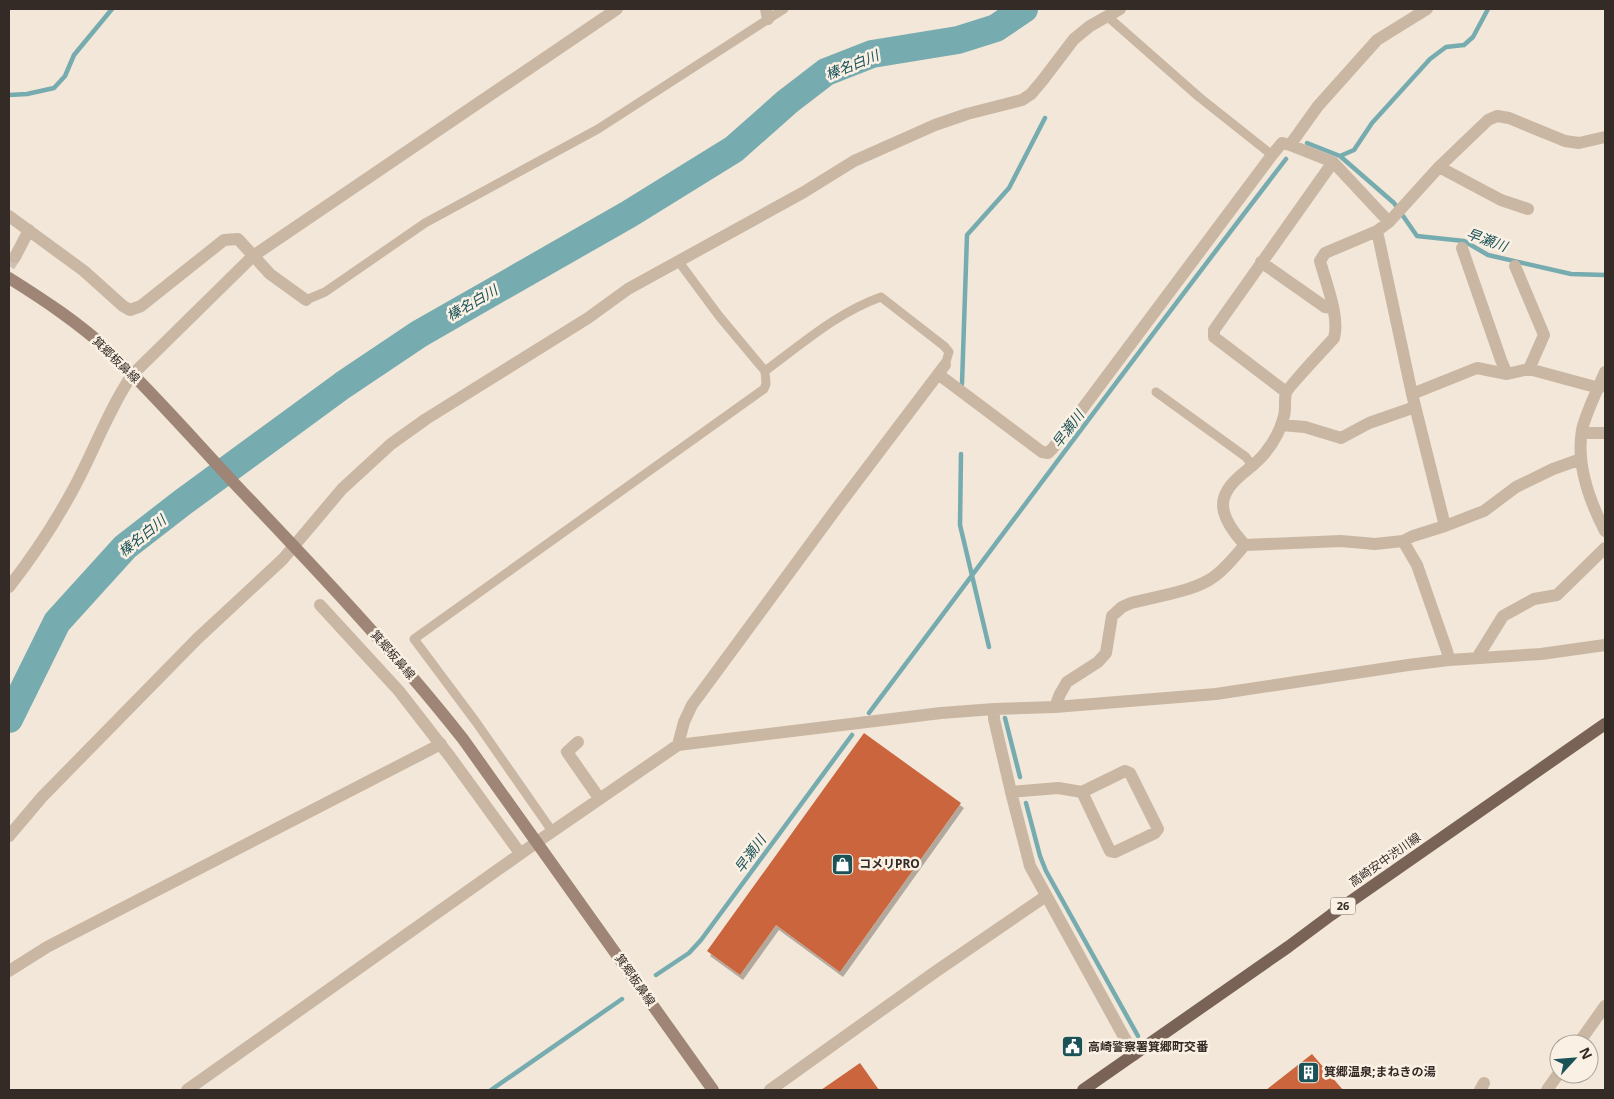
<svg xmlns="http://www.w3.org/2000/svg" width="1614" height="1099" viewBox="0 0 1614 1099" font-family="'Noto Sans','Noto Sans JP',sans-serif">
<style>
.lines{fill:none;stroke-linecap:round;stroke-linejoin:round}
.stream{stroke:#76abb0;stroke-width:4.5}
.river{stroke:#76abb0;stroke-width:28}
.building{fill:#cb653d;filter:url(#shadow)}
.minor-tunnel{stroke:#ccc1b4;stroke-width:12;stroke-dasharray:12 6;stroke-linecap:butt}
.service{stroke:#cab7a3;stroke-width:9}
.minor{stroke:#cab7a3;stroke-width:12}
.tertiary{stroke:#cab7a3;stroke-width:12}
.secondary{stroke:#9e8575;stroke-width:12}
.primary{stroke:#786356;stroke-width:12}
.labels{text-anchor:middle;stroke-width:5;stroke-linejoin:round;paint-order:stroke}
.shield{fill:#faf1e4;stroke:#70665f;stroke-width:1}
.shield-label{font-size:11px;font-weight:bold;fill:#352b26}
.street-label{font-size:12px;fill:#352b26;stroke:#faf1e4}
.poi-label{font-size:12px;font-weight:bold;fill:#352b26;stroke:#faf1e4;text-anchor:start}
.water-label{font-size:14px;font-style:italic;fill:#1a5258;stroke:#faf1e4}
</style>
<defs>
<filter id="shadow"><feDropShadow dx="3" dy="5" stdDeviation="0" flood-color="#0004"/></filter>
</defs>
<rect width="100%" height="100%" fill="#f2e7d8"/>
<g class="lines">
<path class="stream" d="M 9,95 L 27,94 L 54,88 L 65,76 L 74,55 L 112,9
M 1307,143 L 1340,156 L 1394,203 L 1417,236 L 1464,241 L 1488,255 L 1571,274 L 1605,275
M 1340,156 L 1354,150 L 1372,123 L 1430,59 L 1446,47 L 1464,45 L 1473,37 L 1488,9
M 962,384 L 967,235 L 1009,188 L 1045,118
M 961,454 L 960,525 L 989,647
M 869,713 C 1008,528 1145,342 1286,159
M 1005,718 L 1020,777
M 1026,803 L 1040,856 L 1046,871 L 1138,1036
M 656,975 L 689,953 L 701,940 L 852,735
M 491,1090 L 622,999"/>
<path class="river" d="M 9,719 L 57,622 L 125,547 L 183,502 L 343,385 L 419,334 L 629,214 L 734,149 L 787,102 L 826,72 L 872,54 L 958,40 L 996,28 L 1024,9"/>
</g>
<path class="building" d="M 864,733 L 961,803 L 840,972 L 776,925 L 740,975 L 707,951 Z
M 1312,1054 L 1343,1090 L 1266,1090 Z
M 860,1063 L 879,1090 L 821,1090 Z"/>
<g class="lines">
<path class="minor-tunnel" d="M 9,266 L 15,257"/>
<path class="service" d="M 1107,16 L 1199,97 L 1272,155
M 306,300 L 325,292 L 425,223 L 598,129 L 784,9
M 765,371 C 802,344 838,312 881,297 L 944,346 L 949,352 L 945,365
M 1156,392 L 1246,457 L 1253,467
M 552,831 L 476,722 L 414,639 L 764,389 L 766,384 L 765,371 L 719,316 L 679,262"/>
<path class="minor" d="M 766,9 L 768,19
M 1290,145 L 1318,106 L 1377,40 L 1427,9
M 1439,167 L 1501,200 L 1528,209
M 9,216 L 84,271 L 123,306 L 130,310 L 141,306 L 224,240 L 238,239 L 270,274 L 306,300
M 1377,231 L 1412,394 L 1445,526
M 1462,248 L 1501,360 L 1507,374 L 1529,369 L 1599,388
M 15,257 L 29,230
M 1261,262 L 1325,307 L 1333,308
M 1515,266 L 1544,335 L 1529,369
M 1605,372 C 1598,389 1586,412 1582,430 C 1576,464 1590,502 1605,531
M 938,374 L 1042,452 L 1048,453 L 1053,448 L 1272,155 L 1282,143 L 1290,145 L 1333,162 L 1389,222
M 1286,392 L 1214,337 L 1214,330 L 1333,162
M 1412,394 L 1477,368 L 1507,374
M 1281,425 L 1305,427 L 1341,438 L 1369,423 L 1415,407
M 1582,433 L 1605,433
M 1403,541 L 1417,565 L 1447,651 L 1449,660
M 1245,545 C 1234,533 1219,514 1224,498 C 1230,478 1253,469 1265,453 C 1274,442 1281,429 1284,416 C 1286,408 1284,400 1286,393 C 1287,388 1327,346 1334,338 C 1340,317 1326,283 1320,261 L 1325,253 L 1377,231 L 1389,222 L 1439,167 L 1488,120 L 1497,116 L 1509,118 L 1565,141 L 1579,143 L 1605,137
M 9,587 C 34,555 57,520 76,484 C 95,448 109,409 132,375
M 320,605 L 399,691 L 451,758 L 520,853
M 1477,658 L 1503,616 L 1534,599 L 1557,595 L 1605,548
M 1055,707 L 1060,694 L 1067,682 L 1098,662 L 1106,653 L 1112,616 L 1122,607 L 1131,603 C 1154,597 1189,592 1209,580 C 1223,572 1234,557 1245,545 L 1341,541 L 1375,544 L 1403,541 L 1413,536 L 1445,526 L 1484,511 L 1516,487 L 1553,469 L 1581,459
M 994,709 L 994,719 L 1011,792 L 1030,866 L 1134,1055
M 578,742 L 567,752 L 599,798
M 678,745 L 684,722 L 692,705 L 839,505 L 945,365
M 1011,792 L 1058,788 L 1082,792 L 1125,771 L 1130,773 L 1158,829 L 1155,833 L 1115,852 L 1110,851 L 1082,792
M 9,836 L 42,797 L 197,639 L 283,559 L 342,489 L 391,444 L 426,419 L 588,318 L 628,289 L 804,192 L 854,161 L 935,125 L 967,114 L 1022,100 L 1031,94 L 1042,81 L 1074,39 L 1090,26 L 1120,9
M 9,971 L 47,947 L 441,744
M 187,1090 L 537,842 L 678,745 L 941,713 L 994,709 L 1055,707 L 1216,694 L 1408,665 L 1449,660 L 1541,654 L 1605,645
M 1480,1090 L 1484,1083"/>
<path class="tertiary" d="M 132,375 L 253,256 L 617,9
M 1578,1044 L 1605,1006
M 770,1090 L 935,972 L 1046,896
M 1547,1090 L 1559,1073"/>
<path class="secondary" d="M 9,278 C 44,300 79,323 109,351 C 153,393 193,439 234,483 C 313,566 392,649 463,739 L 713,1090"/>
<path class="primary" d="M 1083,1090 L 1288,947 L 1331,915 L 1605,724"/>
</g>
<defs>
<symbol id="shop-square" viewBox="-11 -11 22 22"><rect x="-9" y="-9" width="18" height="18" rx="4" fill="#1a5258" stroke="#faf1e4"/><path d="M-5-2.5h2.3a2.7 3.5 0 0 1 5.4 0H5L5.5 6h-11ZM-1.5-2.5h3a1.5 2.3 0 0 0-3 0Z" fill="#fff"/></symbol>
<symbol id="civic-square" viewBox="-11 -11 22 22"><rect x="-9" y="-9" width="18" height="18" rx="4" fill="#1a5258" stroke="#faf1e4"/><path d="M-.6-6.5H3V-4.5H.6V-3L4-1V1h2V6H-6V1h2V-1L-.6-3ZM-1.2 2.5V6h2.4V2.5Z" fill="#fff"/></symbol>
<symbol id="building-square" viewBox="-11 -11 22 22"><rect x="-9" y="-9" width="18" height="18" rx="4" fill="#1a5258" stroke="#faf1e4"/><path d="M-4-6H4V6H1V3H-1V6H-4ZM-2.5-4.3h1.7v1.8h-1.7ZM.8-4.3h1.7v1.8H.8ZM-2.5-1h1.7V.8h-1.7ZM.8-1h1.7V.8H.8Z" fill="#fff"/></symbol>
</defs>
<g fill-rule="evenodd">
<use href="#shop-square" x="830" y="852" width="25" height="25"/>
<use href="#civic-square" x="1060" y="1034" width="25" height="25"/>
<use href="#building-square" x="1296" y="1060" width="25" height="25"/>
</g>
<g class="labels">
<rect class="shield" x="1330.5" y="897.5" width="25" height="17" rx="4"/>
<g class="shield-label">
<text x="1343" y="910">26</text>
</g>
<g class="street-label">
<text transform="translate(116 360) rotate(44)" y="4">箕郷板鼻線</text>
<text transform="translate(393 655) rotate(49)" y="4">箕郷板鼻線</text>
<text transform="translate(1385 860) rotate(-35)" y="4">高崎安中渋川線</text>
<text transform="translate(635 980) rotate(55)" y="4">箕郷板鼻線</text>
</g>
<g class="poi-label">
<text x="859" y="868">コメリPRO</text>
<text x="1088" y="1051">高崎警察署箕郷町交番</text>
<text x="1324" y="1076">箕郷温泉;まねきの湯</text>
</g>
<g class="water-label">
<text transform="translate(852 65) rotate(-22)" y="5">榛名白川</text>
<text transform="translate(1487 240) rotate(20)" y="5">早瀬川</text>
<text transform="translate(472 303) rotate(-30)" y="5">榛名白川</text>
<text transform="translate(1068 429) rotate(-53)" y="5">早瀬川</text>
<text transform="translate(142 536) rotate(-39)" y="5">榛名白川</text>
<text transform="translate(750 854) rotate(-54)" y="5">早瀬川</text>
</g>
</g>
<rect width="1614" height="1099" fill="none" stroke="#352b26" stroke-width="20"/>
<g transform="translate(1574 1059) rotate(64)"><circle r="24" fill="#faf1e4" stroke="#aba298"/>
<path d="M0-4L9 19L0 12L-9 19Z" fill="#1a5258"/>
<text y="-8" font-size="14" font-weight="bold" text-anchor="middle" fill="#352b26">N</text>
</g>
</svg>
